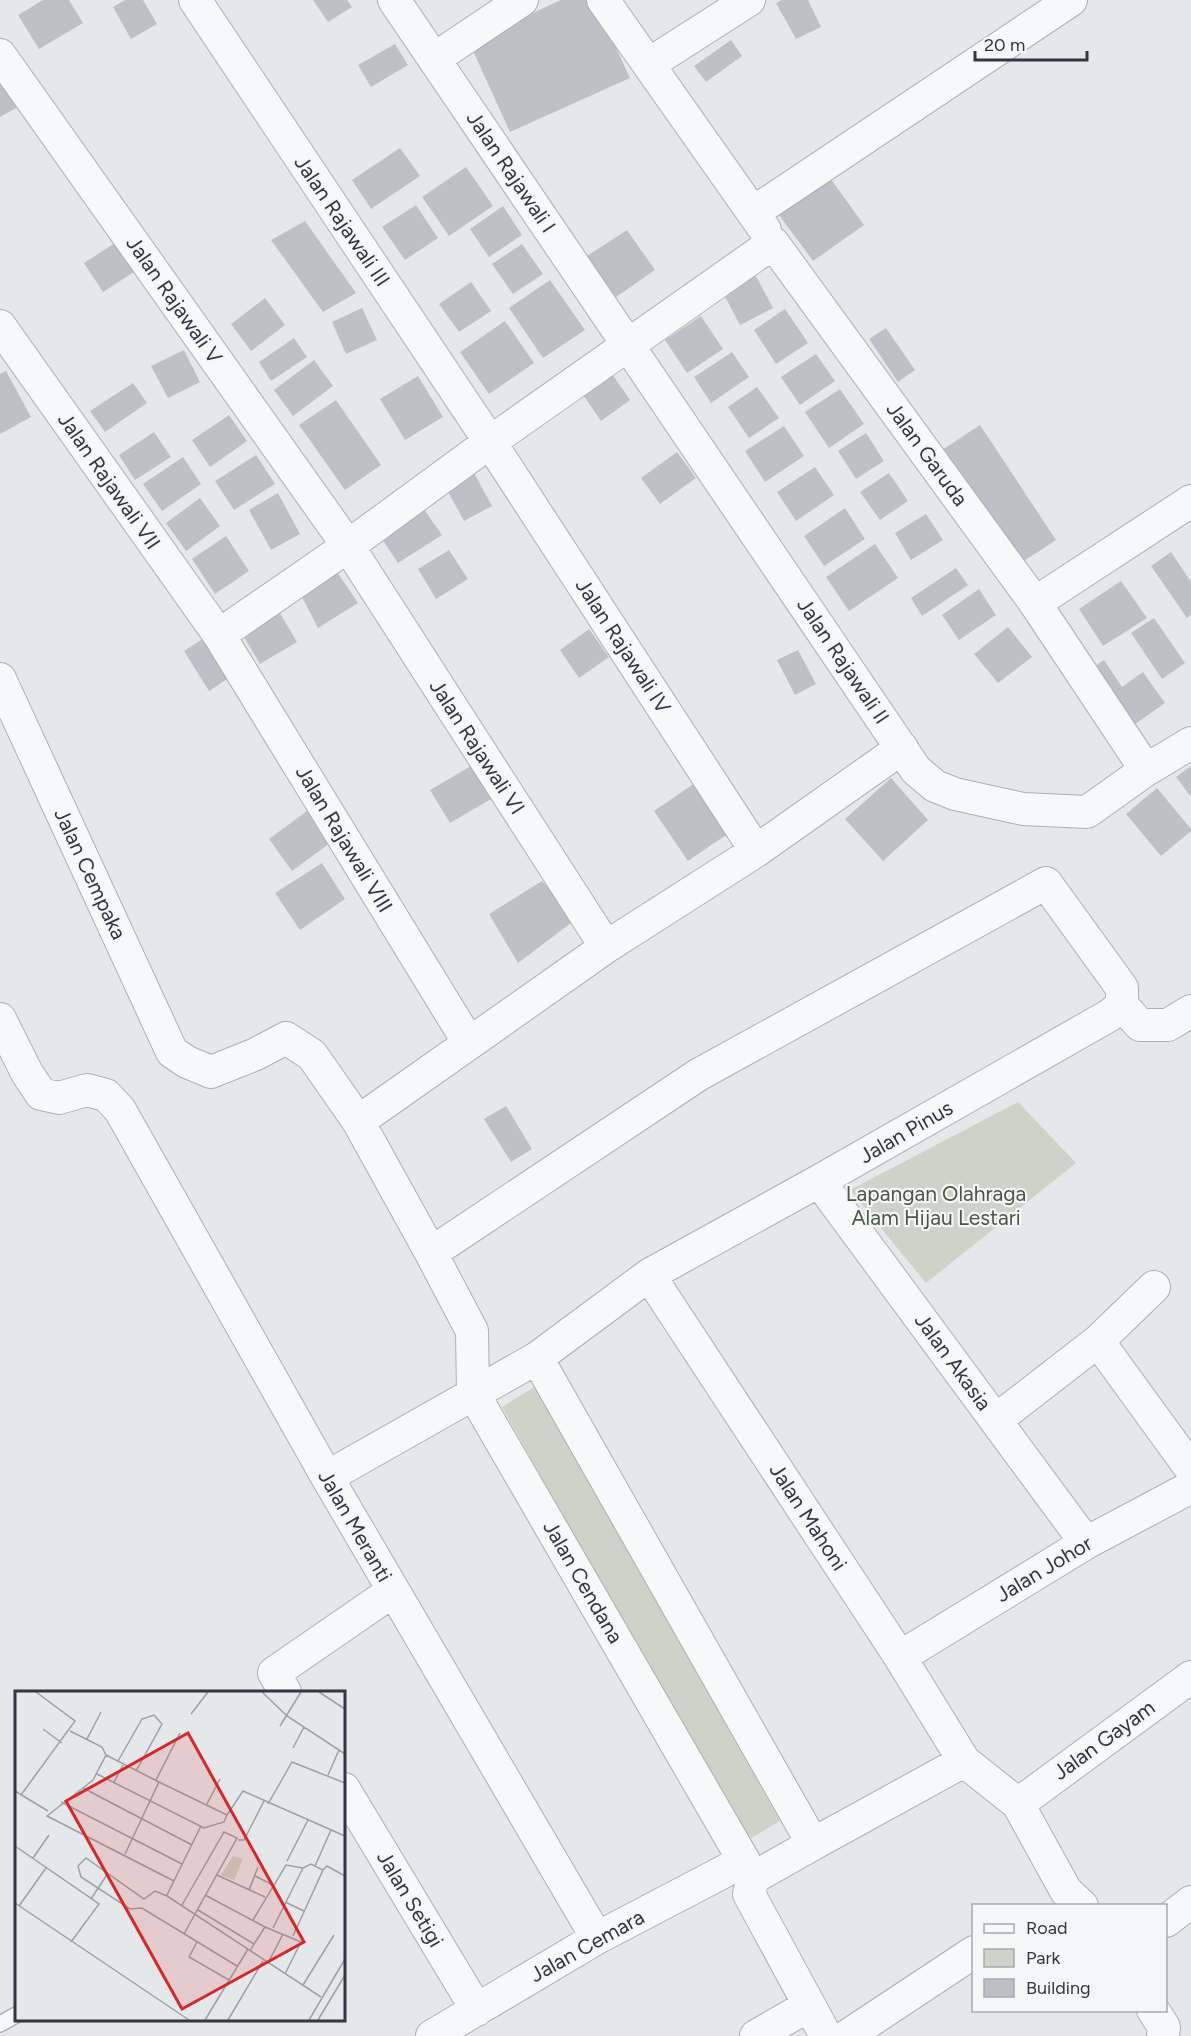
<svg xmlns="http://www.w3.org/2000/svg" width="1191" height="2036" viewBox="0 0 1191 2036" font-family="Figtree,sans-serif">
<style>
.green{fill:#cbd4c7}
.building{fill:#bcc1c7}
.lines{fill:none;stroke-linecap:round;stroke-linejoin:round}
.lane-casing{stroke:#aaafb5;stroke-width:18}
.street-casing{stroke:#aaafb5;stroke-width:34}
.lane{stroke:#f7f8f9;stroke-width:15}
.street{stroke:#f7f8f9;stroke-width:32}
.labels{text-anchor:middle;stroke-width:4.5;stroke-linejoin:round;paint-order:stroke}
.street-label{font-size:21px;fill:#2e3742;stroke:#f4f6f8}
.park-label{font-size:21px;fill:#455c3c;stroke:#f4f6f8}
.inset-road{fill:none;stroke:#9ca1a7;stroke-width:1.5}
.view{fill:#d62828;fill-opacity:0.15;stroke:#d62828;stroke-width:3}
.inset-edge{fill:none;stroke:#2e3742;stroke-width:3}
</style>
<rect width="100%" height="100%" fill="#e5e8eb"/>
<path class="green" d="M 1018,1102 L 1076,1163 L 926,1283 L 850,1190 Z
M 536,1386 L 780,1821 L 746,1841 L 502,1407 Z"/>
<path class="building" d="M 43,0 L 69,0 L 83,23 L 39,49 L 18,15 Z
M 125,0 L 143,0 L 157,24 L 131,39 L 113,7 Z
M 313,0 L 347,0 L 352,7 L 328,22 Z
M 561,0 L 594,0 L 630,78 L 510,132 L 469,42 Z
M 782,0 L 808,0 L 821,27 L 796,39 L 776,3 Z
M 731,40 L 742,56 L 706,82 L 694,66 Z
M 395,44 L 408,65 L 371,87 L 358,65 Z
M 0,73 L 18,107 L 0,117 Z
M 400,148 L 420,176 L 371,209 L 352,180 Z
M 466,167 L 493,206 L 449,236 L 422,197 Z
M 830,178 L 864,225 L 813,261 L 779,215 Z
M 416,205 L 438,238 L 405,260 L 382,227 Z
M 503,206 L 522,235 L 489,257 L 470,229 Z
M 305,221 L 356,293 L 323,312 L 271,240 Z
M 627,230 L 655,270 L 616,297 L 587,256 Z
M 115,243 L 134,272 L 103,292 L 84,263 Z
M 522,244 L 543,274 L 513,294 L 492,264 Z
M 756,276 L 773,308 L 740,325 L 723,293 Z
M 550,280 L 585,330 L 543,358 L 509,308 Z
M 471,282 L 491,311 L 459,332 L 439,304 Z
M 265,298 L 285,325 L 251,351 L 231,324 Z
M 362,308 L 377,340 L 346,354 L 332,322 Z
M 785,309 L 808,343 L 776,364 L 754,330 Z
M 701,316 L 723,349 L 687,373 L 665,340 Z
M 505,321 L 534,363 L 489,394 L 460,352 Z
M 886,328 L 915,370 L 898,382 L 869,339 Z
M 294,338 L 307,357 L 271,381 L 259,362 Z
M 184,350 L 200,382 L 168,398 L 151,366 Z
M 732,352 L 749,377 L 711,403 L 694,377 Z
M 816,354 L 835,381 L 800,405 L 781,377 Z
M 314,360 L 333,386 L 293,416 L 274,390 Z
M 6,371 L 31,417 L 0,434 L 0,374 Z
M 612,374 L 630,400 L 601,421 L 583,395 Z
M 418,376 L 443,417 L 405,440 L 380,399 Z
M 133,383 L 147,403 L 105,432 L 90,411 Z
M 757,387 L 779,418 L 749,438 L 728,407 Z
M 840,389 L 864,424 L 829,448 L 805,412 Z
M 336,400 L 381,465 L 345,490 L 299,425 Z
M 229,415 L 247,441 L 210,467 L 192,440 Z
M 980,425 L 1056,540 L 1016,566 L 939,452 Z
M 784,426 L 804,456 L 765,482 L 745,451 Z
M 154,432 L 171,457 L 135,480 L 119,455 Z
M 866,433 L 884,461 L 856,479 L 838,451 Z
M 677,452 L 696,478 L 660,504 L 641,478 Z
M 256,455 L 275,484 L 234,510 L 215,481 Z
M 183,457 L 201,484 L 162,511 L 143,484 Z
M 815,467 L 834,495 L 796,521 L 777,492 Z
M 474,473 L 492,506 L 464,521 L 446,488 Z
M 889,473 L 908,501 L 880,520 L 860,492 Z
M 278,493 L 300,534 L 271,550 L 249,510 Z
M 200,498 L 220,526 L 186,551 L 166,523 Z
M 419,502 L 442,535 L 398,563 L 376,530 Z
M 845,508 L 865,539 L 824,566 L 804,536 Z
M 926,514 L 943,540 L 911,560 L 895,533 Z
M 226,536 L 249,571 L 215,594 L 192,559 Z
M 875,544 L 898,578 L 849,611 L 826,577 Z
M 449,550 L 468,579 L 436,599 L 418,569 Z
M 1171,552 L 1191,582 L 1191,615 L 1187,618 L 1151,566 Z
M 333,566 L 358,603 L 318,628 L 298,589 Z
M 956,568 L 968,585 L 922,616 L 911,598 Z
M 1121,581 L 1147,618 L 1103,646 L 1079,609 Z
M 979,589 L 996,615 L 959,640 L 942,615 Z
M 275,605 L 297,642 L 260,664 L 238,627 Z
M 1154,618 L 1185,663 L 1162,679 L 1131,633 Z
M 1008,627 L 1032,657 L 998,683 L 974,654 Z
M 589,629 L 609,657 L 579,678 L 560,650 Z
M 207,636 L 233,675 L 209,691 L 184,651 Z
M 798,650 L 816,684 L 795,695 L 777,660 Z
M 1104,660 L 1122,687 L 1143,672 L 1165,703 L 1124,732 L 1085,673 Z
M 471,766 L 491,799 L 450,823 L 430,790 Z
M 1191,766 L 1191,797 L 1176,777 Z
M 891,778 L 928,820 L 883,861 L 845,819 Z
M 695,783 L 729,833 L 688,861 L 654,811 Z
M 1157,788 L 1191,829 L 1191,831 L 1161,856 L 1126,814 Z
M 307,811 L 330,843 L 292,871 L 269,839 Z
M 322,863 L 345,899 L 300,930 L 275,893 Z
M 542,881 L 575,920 L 518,963 L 489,914 Z
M 506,1106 L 532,1149 L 511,1162 L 484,1119 Z"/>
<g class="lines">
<defs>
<path id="lane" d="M 0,2024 L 16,2015"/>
<path id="street" d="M 195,0 L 490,442 L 756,851
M 394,0 L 916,770 L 935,786 L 955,794 L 1023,809 L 1087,812 L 1146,770
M 603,0 L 765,230
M 0,55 L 348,546 L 606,947
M 434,59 L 522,0
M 649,64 L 749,0
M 754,212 L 1071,0
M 0,326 L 219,635 L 469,1043
M 1035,603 L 1191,501
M 219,635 L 348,546 L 490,442 L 773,243 L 1035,603 L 1146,770 L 1191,743
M 0,679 L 172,1052 L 187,1062 L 211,1072 L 256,1054 L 286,1038 L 312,1055 L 358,1121 L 431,1253 L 472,1331 L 473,1393 L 744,1861 L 753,1878 L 749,1894 L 826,2036
M 1122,1005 L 1140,1025 L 1168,1025 L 1191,1011
M 0,1019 L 27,1073 L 41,1094 L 59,1098 L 87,1090 L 106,1095 L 120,1110 L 327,1477 L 597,1938
M 366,1116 L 606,947 L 756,851 L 902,748
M 819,1181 L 1086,1543
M 649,1275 L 900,1657 L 964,1761
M 1098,1341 L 1191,1469
M 537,1358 L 813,1844 L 753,1878
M 996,1420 L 1098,1341 L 1154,1287
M 327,1477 L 537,1358 L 649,1275 L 819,1181 L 1110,1015 L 1122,1005 L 1122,988 L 1046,883 L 698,1075 L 431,1253
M 900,1657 L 1086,1543 L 1191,1487
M 285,1692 L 274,1673 L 393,1591
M 344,1789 L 477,2010
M 1018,1804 L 1191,1677
M 813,1844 L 964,1761 L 1018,1804 L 1066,1891 L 1082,1906
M 1166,1921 L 1191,1902
M 1153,2010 L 1164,2027 L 1163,2036
M 432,2036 L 597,1938 L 744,1861
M 756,2036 L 808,2006
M 847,2036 L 974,1952"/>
</defs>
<use href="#lane" class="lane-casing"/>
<use href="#street" class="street-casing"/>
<use href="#lane" class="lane"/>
<use href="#street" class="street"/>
</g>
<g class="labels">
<g class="street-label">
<text transform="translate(511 172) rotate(56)" y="7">Jalan Rajawali I</text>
<text transform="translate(342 221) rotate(56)" y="7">Jalan Rajawali III</text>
<text transform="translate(174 300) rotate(55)" y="7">Jalan Rajawali V</text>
<text transform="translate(927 454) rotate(54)" y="7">Jalan Garuda</text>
<text transform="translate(109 481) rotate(55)" y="7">Jalan Rajawali VII</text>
<text transform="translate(623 646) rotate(57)" y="7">Jalan Rajawali IV</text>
<text transform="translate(843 661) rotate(56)" y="7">Jalan Rajawali II</text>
<text transform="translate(477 747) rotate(57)" y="7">Jalan Rajawali VI</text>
<text transform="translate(344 839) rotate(59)" y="7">Jalan Rajawali VIII</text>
<text transform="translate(90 874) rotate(65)" y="7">Jalan Cempaka</text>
<text transform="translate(906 1132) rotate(-30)" y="7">Jalan Pinus</text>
<text transform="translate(953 1362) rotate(54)" y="7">Jalan Akasia</text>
<text transform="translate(808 1517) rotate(57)" y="7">Jalan Mahoni</text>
<text transform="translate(355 1526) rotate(60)" y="7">Jalan Meranti</text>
<text transform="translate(1044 1569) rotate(-31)" y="7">Jalan Johor</text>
<text transform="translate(583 1582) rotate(60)" y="7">Jalan Cendana</text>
<text transform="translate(1104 1740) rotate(-36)" y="7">Jalan Gayam</text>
<text transform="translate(410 1899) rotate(59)" y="7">Jalan Setigi</text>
<text transform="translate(587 1946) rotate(-29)" y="7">Jalan Cemara</text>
</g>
<g class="park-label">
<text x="936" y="1201">Lapangan Olahraga<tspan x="936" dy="24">Alam Hijau Lestari</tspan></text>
</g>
</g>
<g transform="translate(15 1691)">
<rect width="330" height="330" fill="#e5e8eb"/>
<path d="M 218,165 L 228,168 L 219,189 L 206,184 Z" fill="#cbd4c7"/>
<path class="inset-road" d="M 247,1 L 272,25 L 330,63M 304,1 L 330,18M 176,23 L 193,1M 265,35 L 286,1M 28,38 L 47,52M 55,40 L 87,56 L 91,64 L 78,89 L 32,125 L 159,190M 72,48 L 86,21M 278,57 L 289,36M 91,64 L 144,91M 103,70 L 127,28 L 139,24 L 147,33 L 121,80M 82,83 L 189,137 L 209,131 L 212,124M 313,84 L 324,59M 141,89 L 165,42M 99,91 L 108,74M 68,97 L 177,154M 0,100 L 33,120M 6,104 L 60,30 L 21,1M 46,111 L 167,173M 192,113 L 205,88M 253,113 L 277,71 L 330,92M 223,149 L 229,149 L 249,110M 0,155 L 84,213 L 56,251M 110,163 L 144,91 L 212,124 L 228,100 L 330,145M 18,167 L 34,144M 272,170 L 293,129M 300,175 L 316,139M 308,179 L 312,175 L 330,185M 202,184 L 250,206M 240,185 L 258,194M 234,199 L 243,176M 152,204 L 186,135M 190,204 L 250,236M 76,208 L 93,182M 270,211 L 289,220M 0,212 L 174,329M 167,214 L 209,141 L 222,147 L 169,243M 4,215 L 31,177M 183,219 L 239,253 L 235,260M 238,229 L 271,174 L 288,177M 258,237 L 288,177M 278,245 L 308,179 L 296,173 L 288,177M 182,251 L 174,266 L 214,289M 239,253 L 250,236 L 286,251 L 270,283M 253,272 L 268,243M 222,275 L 127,217 L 115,218 L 66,186 L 63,175 L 71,167 L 129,208 L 140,200 L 152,205 L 306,306M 288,294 L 319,244M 190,329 L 233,258M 213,329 L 248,270M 294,329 L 330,268M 303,329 L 330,284"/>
<path class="view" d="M 173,42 L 289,251 L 167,318 L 51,110 Z"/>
<rect width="330" height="330" class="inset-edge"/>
</g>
<rect x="972" y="1904" width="195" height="108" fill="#f4f6f8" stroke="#a5aaaf" stroke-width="1.5"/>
<rect x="984" y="1924" width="30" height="9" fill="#f7f8f9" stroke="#a5aaaf" stroke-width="1.5"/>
<text x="1026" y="1934" font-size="18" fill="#2e3742">Road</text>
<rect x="984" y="1949" width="30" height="18" fill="#cbd4c7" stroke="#a5aaaf" stroke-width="1.5"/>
<text x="1026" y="1964" font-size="18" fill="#2e3742">Park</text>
<rect x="984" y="1979" width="30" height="18" fill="#bcc1c7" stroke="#a5aaaf" stroke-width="1.5"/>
<text x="1026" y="1994" font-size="18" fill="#2e3742">Building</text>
<path d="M975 51v9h112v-9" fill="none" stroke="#2e3742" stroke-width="3"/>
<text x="984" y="51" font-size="18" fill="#2e3742" stroke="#f4f6f8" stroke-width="4.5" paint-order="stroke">20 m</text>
</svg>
